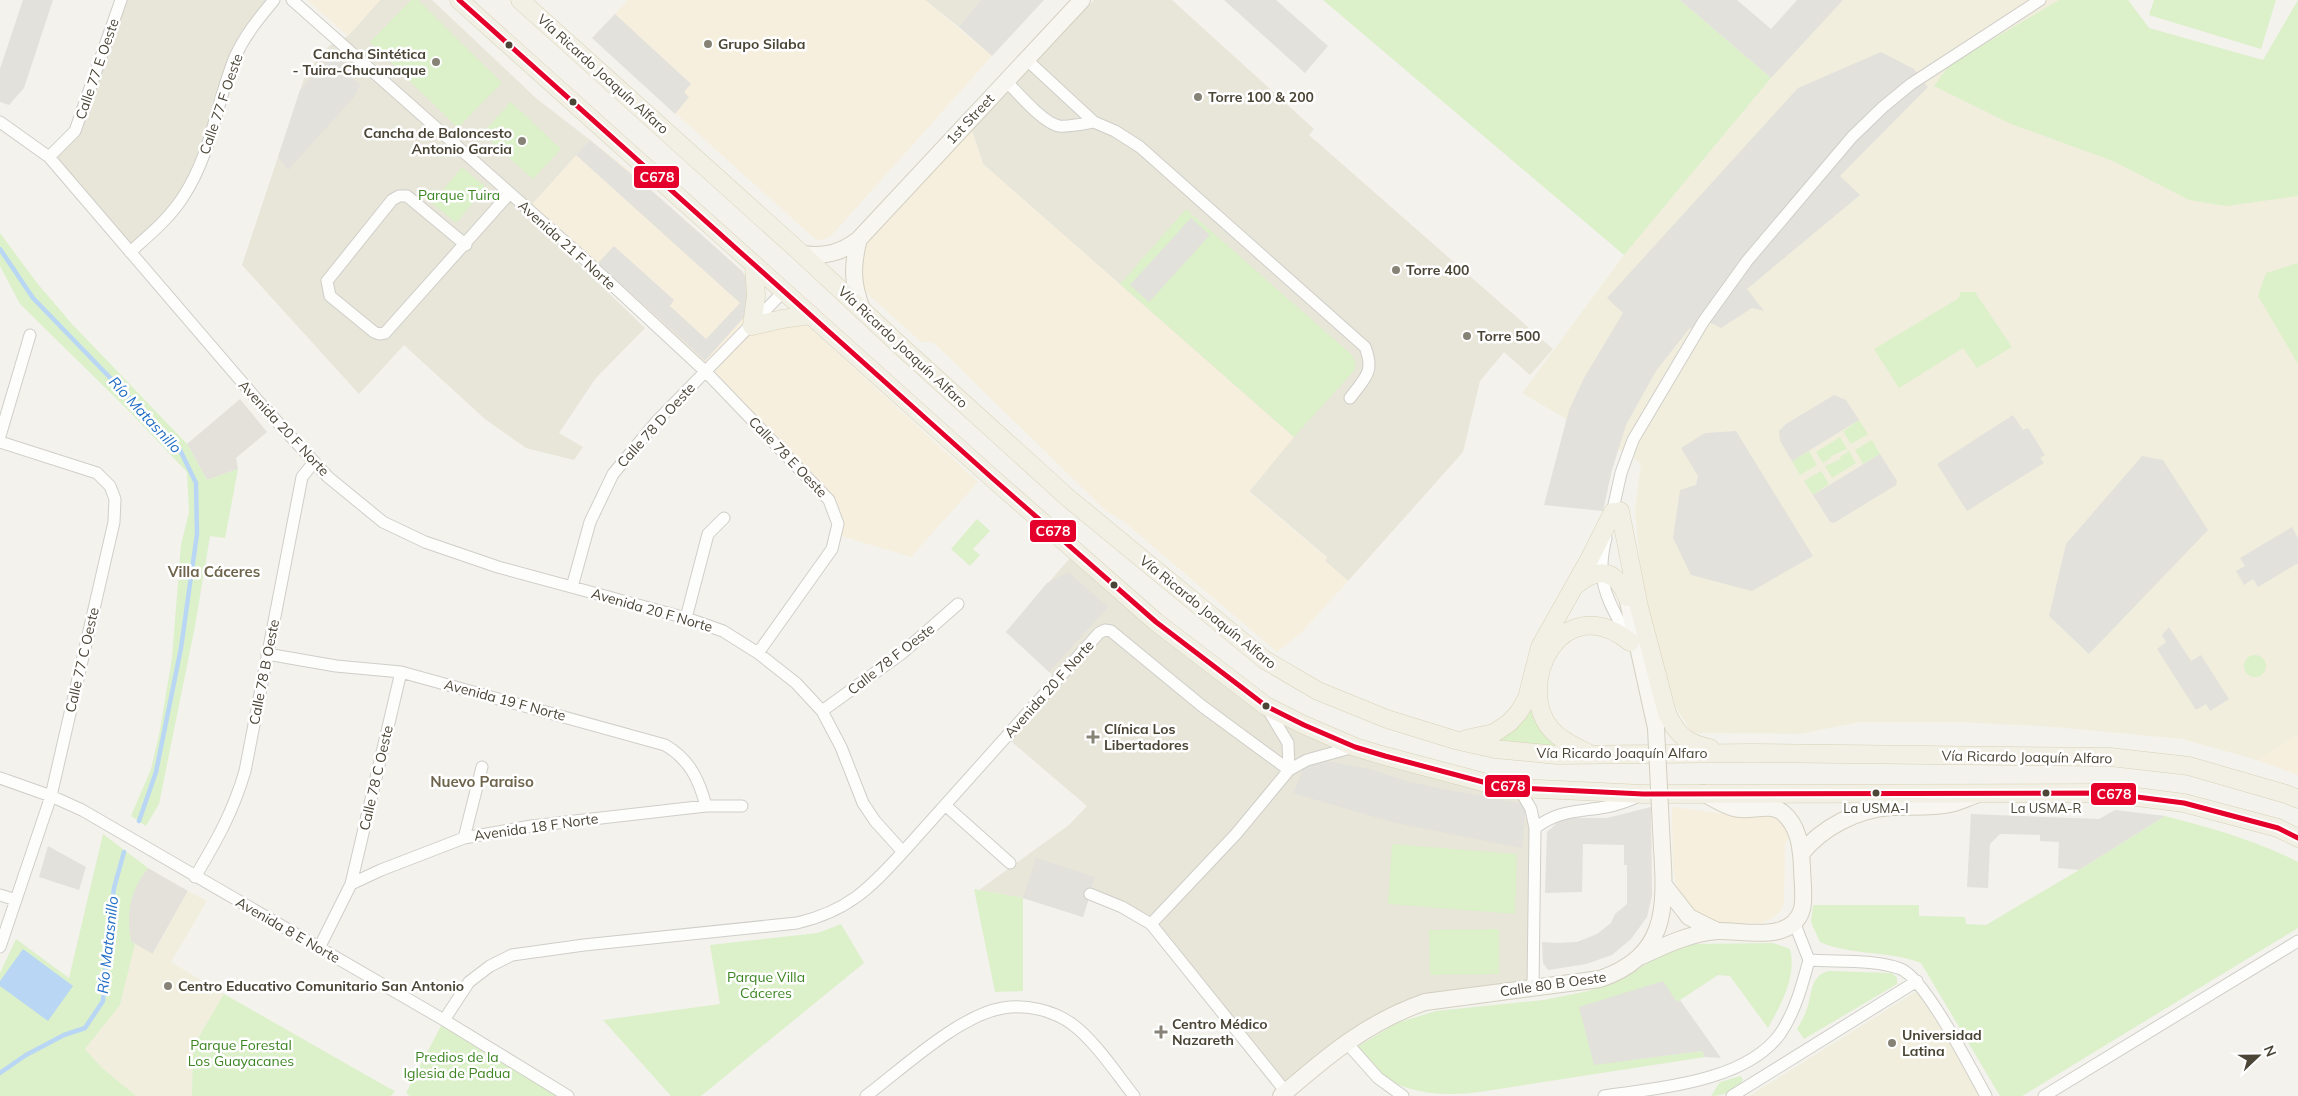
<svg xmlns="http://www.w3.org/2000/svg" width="2298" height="1096" viewBox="0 0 2298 1096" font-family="Mulish,sans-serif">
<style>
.residential{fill:#e8e5d9}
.commercial{fill:#f7efde}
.industrial{fill:#e4e1da}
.education{fill:#f2eede}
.green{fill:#dcf0ca}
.parking{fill:#e2e1db}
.water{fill:#b9d7f4}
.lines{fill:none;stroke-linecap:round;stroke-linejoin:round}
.stream{stroke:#b9d7f4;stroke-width:4.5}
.street-casing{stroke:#d0cec8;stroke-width:13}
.secondary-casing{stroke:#d3d0c2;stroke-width:18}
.primary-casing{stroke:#d8d2b7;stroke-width:19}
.street{stroke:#fdfdfc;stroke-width:11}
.secondary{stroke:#f7f6f0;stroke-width:16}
.primary{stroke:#f2f0e5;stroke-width:18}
.secondary-bridge-casing{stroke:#d3d0c2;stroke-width:18;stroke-linecap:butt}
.secondary-bridge{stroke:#f7f6f0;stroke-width:16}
.bus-1-casing{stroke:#fff;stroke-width:9}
.bus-1{stroke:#e4002b;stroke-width:5}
.poi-dot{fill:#868276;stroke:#fff;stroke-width:2}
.bus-dot{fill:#4b4536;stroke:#fff;stroke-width:2}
.labels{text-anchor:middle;stroke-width:5;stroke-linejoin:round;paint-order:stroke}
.bus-label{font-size:13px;fill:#4b4536;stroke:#fff}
.poi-label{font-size:14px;font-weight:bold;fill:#4b4536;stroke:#fff;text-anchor:start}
.street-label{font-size:14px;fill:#4b4536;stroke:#fff}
.park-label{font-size:14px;fill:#3c8522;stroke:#fff}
.water-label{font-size:15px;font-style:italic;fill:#226ec5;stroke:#fff}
.neighbourhood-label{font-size:15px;font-weight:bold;fill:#6f654c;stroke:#fff}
.line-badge{stroke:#fff;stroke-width:2}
.badge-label{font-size:14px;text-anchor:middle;font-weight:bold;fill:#fff}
</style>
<rect width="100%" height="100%" fill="#f3f2ec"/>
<path class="residential" d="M 121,0 L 274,0 L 253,25 L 190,183 L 130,252 L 49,157 L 75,131 Z
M 380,0 L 432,0 L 537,99 L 590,140 L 529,208 L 523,211 L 645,328 L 595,379 L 559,433 L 583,447 L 574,460 L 526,448 L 485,419 L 404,345 L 359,394 L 242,265 L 306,73 L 329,46 L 348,36 Z
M 925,0 L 980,0 L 959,27 Z
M 1094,0 L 1172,0 L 1314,129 L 1309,135 L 1553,349 L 1530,375 L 1504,352 L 1480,381 L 1463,452 L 1348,581 L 1324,560 L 1327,557 L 1249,491 L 1293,437 L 983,164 L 971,128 Z
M 1076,551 L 1230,679 L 1355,747 L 1519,788 L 1531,809 L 1533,987 L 1425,1002 L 1286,1092 L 1151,924 L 1090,895 L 1083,917 L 1023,898 L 979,890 L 1069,825 L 1087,806 L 1006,737 L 1057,679 L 1006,632 Z"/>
<path class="commercial" d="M 307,0 L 380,0 L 348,36 Z
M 628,0 L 925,0 L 992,56 L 832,235 L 823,240 L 815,239 L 592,38 Z
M 971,128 L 983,164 L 1294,437 L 1249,492 L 1327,558 L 1325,561 L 1348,581 L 1301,633 L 1277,652 L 1123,521 L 1106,511 L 933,342 L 921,342 L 860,287 L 864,241 Z
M 590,140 L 629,170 L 741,270 L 755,280 L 754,311 L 797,316 L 978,482 L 911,557 L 835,534 L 829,499 L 767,435 L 529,208 Z
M 2298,735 L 2298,775 L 2257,760 Z
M 1672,807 L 1734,815 L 1773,817 L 1781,822 L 1787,830 L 1789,838 L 1785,844 L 1784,901 L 1782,910 L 1771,919 L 1761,923 L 1720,923 L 1700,916 L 1686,904 L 1677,889 L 1673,868 Z"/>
<path class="industrial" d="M 240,399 L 267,432 L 236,458 L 238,469 L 207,480 L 187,444 Z
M 148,868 L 188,891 L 152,955 L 131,941 L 128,923 L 130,900 L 138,881 Z"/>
<path class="education" d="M 1840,0 L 2109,0 L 2195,86 L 2298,110 L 2298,735 L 2257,760 L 2182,739 L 2054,727 L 1960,722 L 1860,722 L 1799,734 L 1692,733 L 1676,707 L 1643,591 L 1635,511 L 1641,463 L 1522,393 L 1624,255 L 1771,78 Z
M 188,891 L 207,901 L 171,962 L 224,994 L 193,1047 L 192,1096 L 136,1096 L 101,1067 L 85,1049 L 120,1005 L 135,944 L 153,954 Z
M 1917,991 L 1985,1096 L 1749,1096 Z"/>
<path class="green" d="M 411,0 L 418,0 L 502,83 L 458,128 L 370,42 Z
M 1323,0 L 1680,0 L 1771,78 L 1624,255 Z
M 2059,0 L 2128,0 L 2149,28 L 2263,60 L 2298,0 L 2298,196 L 2226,206 L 2189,200 L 2113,161 L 2011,124 L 1934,86 L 1949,65 Z
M 2154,0 L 2276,0 L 2261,49 L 2149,15 Z
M 511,102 L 561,149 L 533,179 L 482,133 Z
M 462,167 L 486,187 L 456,223 L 432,203 Z
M 1186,209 L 1352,355 L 1356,364 L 1354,371 L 1294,437 L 1120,284 Z
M 0,233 L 37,283 L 72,324 L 187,444 L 207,480 L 238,469 L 225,538 L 210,536 L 195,626 L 159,804 L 146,826 L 131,816 L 151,769 L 160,730 L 172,658 L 181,545 L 189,512 L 187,472 L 131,413 L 20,304 L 0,266 Z
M 2298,263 L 2298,364 L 2258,296 L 2266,273 Z
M 1960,292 L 1975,292 L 2012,347 L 1977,368 L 1963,348 L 1899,388 L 1874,349 L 1959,298 Z
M 1859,420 L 1868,434 L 1851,444 L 1843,431 Z
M 1840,437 L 1847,449 L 1831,456 L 1831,458 L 1823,463 L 1816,452 Z
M 1872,440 L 1880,454 L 1863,464 L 1855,450 Z
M 1809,451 L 1817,465 L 1800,475 L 1792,461 Z
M 1849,451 L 1856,463 L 1832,478 L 1825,466 L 1841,459 L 1840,457 Z
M 1821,471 L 1829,484 L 1813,495 L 1804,481 Z
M 977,519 L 990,531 L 973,549 L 980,555 L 970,566 L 951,549 Z
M2244 666a11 11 0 1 1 22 0a11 11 0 1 1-22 0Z
M 1529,700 C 1534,724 1541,731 1560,746 L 1536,746 L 1491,741 Z
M 2165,816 C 2211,828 2255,840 2298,862 L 2298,928 L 2022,1096 L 2000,1096 L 1921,963 C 1888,950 1852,956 1820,942 L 1811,922 L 1813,905 L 1919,905 L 1919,916 L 1965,917 L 1966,924 L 1986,925 L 2079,870 Z
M 103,834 L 148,868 C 130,891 126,913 131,941 L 135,944 L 120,1005 L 85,1049 L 101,1067 L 136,1096 L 0,1096 L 0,973 L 16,939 L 69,978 Z
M 1392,844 L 1517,854 L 1515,914 L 1388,904 Z
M 974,889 L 1023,898 L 1023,991 L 995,992 Z
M 841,924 L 864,963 L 701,1096 L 671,1096 L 603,1020 L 720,1004 L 710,945 L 818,933 Z
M 1499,929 L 1499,974 L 1430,975 L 1429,930 Z
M 1773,943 L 1790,949 C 1797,977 1781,1004 1768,1028 L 1730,976 L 1718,975 L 1677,1002 L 1595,1064 L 1702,1051 L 1705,1057 L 1486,1091 C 1453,1096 1419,1096 1388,1080 C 1376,1072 1365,1058 1355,1048 L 1397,1023 L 1436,1011 L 1544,1000 L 1588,991 L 1625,978 L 1655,958 L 1693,944 Z
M 1829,971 L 1892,973 L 1897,978 L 1897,984 L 1804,1039 L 1797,1029 C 1800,1024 1803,1019 1805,1014 C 1813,997 1808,976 1829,971 Z
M 224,994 L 387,1087 L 395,1091 L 391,1096 L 192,1096 L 193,1047 Z
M 444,1020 L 568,1096 L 410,1096 L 406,1093 Z
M 1741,1076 L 1743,1080 C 1737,1091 1723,1096 1711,1096 L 1720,1082 Z"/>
<path class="parking" d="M 23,0 L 53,0 L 24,88 L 9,105 L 0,102 L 0,69 Z
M 980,0 L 1044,0 L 992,56 L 959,27 Z
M 1224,0 L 1276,0 L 1328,46 L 1305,73 Z
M 1680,0 L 1737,0 L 1771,29 L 1797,0 L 1843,0 L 1771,78 Z
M 615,14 L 691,84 L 684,92 L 689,97 L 675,114 L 592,38 Z
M 334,52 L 352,68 L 347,73 L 360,85 L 354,97 L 288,170 L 278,157 L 300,90 Z
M 1881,52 L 1914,69 L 1928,87 L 1840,176 L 1860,195 L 1747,289 L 1764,311 L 1752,308 L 1721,328 L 1709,322 L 1689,329 L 1656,371 L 1626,425 L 1612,470 L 1603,511 L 1544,505 L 1569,410 L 1584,378 L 1623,313 L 1607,298 L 1798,88 Z
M 590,140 L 659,197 L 741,270 L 748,280 L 751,293 L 745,316 L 705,361 L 598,263 L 614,246 L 674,300 L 670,306 L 706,339 L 740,303 L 576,155 Z
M 1191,218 L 1210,235 L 1149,302 L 1130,285 Z
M 1834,395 L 1846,400 L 1859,420 L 1792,461 L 1780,441 L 1779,431 L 1786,424 Z
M 2013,415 L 2023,430 L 2028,428 L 2045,455 L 2040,458 L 2044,463 L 1967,511 L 1937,464 Z
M 1736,431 L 1813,556 L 1752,591 L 1691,575 L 1673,538 L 1680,490 L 1696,485 L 1698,476 L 1681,448 L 1705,433 Z
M 1880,454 L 1897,481 L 1896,485 L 1834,523 L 1830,522 L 1813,495 Z
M 2142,456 L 2163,460 L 2208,530 L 2089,654 L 2049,616 L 2066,544 Z
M 2292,527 L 2298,538 L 2298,563 L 2258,587 L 2253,579 L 2244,585 L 2236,571 L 2245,566 L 2240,558 Z
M 1068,572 L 1108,607 L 1049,672 L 1006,632 L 1047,583 Z
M 2169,627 L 2191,661 L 2201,655 L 2229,699 L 2210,711 L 2206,704 L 2196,710 L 2157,649 L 2166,642 L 2162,635 Z
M 1327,761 L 1369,769 L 1409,782 L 1448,790 L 1526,804 L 1522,848 L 1392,822 L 1293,793 L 1305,766 Z
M 1651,807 L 1652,896 L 1647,917 L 1631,939 L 1612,955 L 1586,964 L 1548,970 L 1543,963 L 1542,942 L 1556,943 L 1577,942 L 1597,934 L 1611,923 L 1615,914 L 1627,904 L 1627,865 L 1624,865 L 1624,845 L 1583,844 L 1582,892 L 1545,893 L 1547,832 L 1558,822 L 1570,818 L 1607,818 Z
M 2115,810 L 2165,816 L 2079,870 L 2058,868 L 2059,842 L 2040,841 L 2040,835 L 2000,834 L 1990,844 L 1988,888 L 1967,887 L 1971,814 L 2099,819 Z
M 48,846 L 86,867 L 79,890 L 39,877 Z
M 1036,858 L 1095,877 L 1083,917 L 1023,898 Z
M 1663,981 L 1677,1002 L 1680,1000 L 1721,1058 L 1705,1057 L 1702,1051 L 1594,1065 L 1579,1007 Z"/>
<path class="water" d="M 23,949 L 73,986 L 48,1021 L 0,986 L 0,981 Z"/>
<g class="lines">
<path class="stream" d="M 0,249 L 33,298 L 180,450 L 196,483 L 197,534 L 181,648 L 156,772 L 139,821
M 0,1073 L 26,1055 L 64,1035 L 85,1028 L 103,1001 L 107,944 L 114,888 L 124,852"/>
<defs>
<path id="street" d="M 292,0 L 581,256 L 706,372 L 829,500 L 838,524 L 832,549 L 758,653
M 1027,60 L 1094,122 L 1115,131 L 1140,147 L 1365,347 C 1375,372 1365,378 1350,398
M 1006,81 C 1018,93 1043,123 1059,126 C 1070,127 1083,124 1094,122
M 0,122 L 49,157 L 259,402 L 328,477 L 383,522 L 425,542 L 498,567 L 686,618 L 723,631 L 758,653 L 796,683 L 822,711 L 841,747 L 863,803 L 875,821 L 903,852
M 49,157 L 75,131 L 121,0
M 466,245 L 407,196 L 399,196 L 392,200 L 327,281 L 330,296 L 374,332 L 379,334 L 385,333 L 510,193
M 130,252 C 149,235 169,219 183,197 C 212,153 216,103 235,57 C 245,35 259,18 274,0
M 0,436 L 30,335
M 0,442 L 97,473 L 110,486 L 115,499 L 114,522 L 51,796 L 0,947
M 1611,518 L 1621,473 L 1633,440 L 1703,322 L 1747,261 L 1852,137 L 1883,107 L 1911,84 L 2040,0
M 1606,538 C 1594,585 1610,602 1630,642
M 572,587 L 590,522 L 613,474 L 657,421 L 784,291
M 686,618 L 708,534 L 724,518
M 267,654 L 336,666 L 401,672 L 665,745 C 689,759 699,779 706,806
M 1267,708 L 1288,743 L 1289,770
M 822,711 L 901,654 L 958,604
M 0,778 L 51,796 L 82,810 L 444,1020 L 568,1096
M 1519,788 L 1531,809 L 1535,828 L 1533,987
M 945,805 L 1010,863
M 1535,828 C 1559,810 1577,812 1606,807 C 1617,805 1628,801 1639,796
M 464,838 L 482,767
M 195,877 C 217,840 233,812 245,771 L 302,477 L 314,462
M 351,884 L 401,672
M 1090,894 L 1122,907 L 1151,924 L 1286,1092
M 0,895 L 16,900
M 1151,924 L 1236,834 L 1289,770 L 1307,760 L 1354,747
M 319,948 L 351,884 L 381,870 L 464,838 L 531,826 L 706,806 L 742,806
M 1809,960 C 1837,962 1876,959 1901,969 C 1926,980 1971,1069 1986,1096
M 444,1020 L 469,982 L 490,966 L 512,955 L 584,945 L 797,923 C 848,911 869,889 903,852 L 1099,633 L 1105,630 L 1111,631 L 1202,706 L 1289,770
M 1346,1042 L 1378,1078 L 1403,1096
M 866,1096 C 902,1069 959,1015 1003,1008 C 1025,1004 1053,1010 1072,1024 C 1095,1041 1116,1073 1134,1096
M 1604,1096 C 1658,1088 1745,1082 1780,1034 C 1795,1012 1802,986 1809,960 L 1794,922
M 1732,1096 L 1917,981
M 2044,1096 L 2298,941"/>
<path id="secondary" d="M 859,239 C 852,265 852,284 862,309
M 802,254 C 825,257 841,253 859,239 L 1082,0
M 1627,597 L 1656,728
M 1801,854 C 1822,827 1858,809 1892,807 C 1910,806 1932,808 1950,804 C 1959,802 1967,798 1976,795
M 1664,885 L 1689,917 L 1717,931
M 1642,956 C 1665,945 1691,933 1717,931 C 1743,930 1792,944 1802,909 C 1805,897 1802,879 1802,867 C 1801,847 1799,826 1782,812 C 1769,802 1748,813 1734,808 C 1723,805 1713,798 1703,793
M 1281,1096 C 1326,1057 1367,1022 1425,1002 L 1600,979 C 1667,956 1666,909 1662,848"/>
<path id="primary" d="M 459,0 L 991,477 L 1156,622 L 1266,706 L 1304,725 L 1355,747 L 1385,756 L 1483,782 L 1519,788 L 1643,794 L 2106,793 L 2184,803 L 2278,828 L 2298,838
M 520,0 L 802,254 L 905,350 L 1067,497 L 1265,660 L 1318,691 L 1387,719 L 1455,740 L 1495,749 L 1557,755 L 1752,753 L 2110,757 L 2189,766 L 2286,794 L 2298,799
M 754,264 L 756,296 L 752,326 L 782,319 L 811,315
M 1620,511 L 1639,607 L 1667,713 C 1676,734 1687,744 1710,748
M 1576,585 C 1599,566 1616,570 1627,597
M 1466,739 L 1494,733 L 1509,723 L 1519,712 L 1527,698 L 1540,647 L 1589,560 L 1613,512
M 1588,753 C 1574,746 1560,740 1550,728 C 1515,684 1561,587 1630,642"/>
</defs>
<use href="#street" class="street-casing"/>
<use href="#secondary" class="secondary-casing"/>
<use href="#primary" class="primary-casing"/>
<use href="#street" class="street"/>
<use href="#secondary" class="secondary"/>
<use href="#primary" class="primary"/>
<defs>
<path id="secondary-bridge" d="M 1656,728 L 1662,848"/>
</defs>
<use href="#secondary-bridge" class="secondary-bridge-casing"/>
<use href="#secondary-bridge" class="secondary-bridge"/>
<defs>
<path id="bus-1" d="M 459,0 L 991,477 L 1156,622 L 1266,706 L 1304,725 L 1355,747 L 1385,756 L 1483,782 L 1519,788 L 1643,794 L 2106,793 L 2184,803 L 2278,828 L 2298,838"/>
</defs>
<use href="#bus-1" class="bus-1-casing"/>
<use href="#bus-1" class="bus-1"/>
</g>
<g class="poi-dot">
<circle cx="708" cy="44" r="5"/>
<circle cx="436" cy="62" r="5"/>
<circle cx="1198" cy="97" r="5"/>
<circle cx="522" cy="141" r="5"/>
<circle cx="1396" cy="270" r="5"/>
<circle cx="1467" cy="336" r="5"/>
<path d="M1090.5 729.5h5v5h5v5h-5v5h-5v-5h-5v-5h5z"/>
<circle cx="168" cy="986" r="5"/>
<path d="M1158.5 1024.5h5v5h5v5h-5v5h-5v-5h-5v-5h5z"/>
<circle cx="1892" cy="1043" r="5"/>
</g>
<g class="bus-dot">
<circle cx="509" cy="45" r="4.5"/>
<circle cx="573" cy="102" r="4.5"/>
<circle cx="1114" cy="585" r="4.5"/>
<circle cx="1266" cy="706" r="4.5"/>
<circle cx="1876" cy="793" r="4.5"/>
<circle cx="2046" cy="793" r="4.5"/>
</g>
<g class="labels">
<g class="bus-label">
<text x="1876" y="813">La USMA-I</text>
<text x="2046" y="813">La USMA-R</text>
</g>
<g class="poi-label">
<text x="718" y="49">Grupo Silaba</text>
<text x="426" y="59" text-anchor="end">Cancha Sintética<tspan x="426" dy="16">- Tuira-Chucunaque</tspan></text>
<text x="1208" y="102">Torre 100 &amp; 200</text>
<text x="512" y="138" text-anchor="end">Cancha de Baloncesto<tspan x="512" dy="16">Antonio Garcia</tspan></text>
<text x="1406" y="275">Torre 400</text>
<text x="1477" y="341">Torre 500</text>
<text x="1104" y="734">Clínica Los<tspan x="1104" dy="16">Libertadores</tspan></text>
<text x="178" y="991">Centro Educativo Comunitario San Antonio</text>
<text x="1172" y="1029">Centro Médico<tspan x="1172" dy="16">Nazareth</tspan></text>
<text x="1902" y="1040">Universidad<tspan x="1902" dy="16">Latina</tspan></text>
</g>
<g class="street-label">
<text transform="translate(97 69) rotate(-71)" y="5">Calle 77 E Oeste</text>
<text transform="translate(603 74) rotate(42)" y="5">Vía Ricardo Joaquín Alfaro</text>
<text transform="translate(221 104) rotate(-71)" y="5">Calle 77 F Oeste</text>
<text transform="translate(970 119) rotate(-47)" y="5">1st Street</text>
<text transform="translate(567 245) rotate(42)" y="5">Avenida 21 F Norte</text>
<text transform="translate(903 347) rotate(43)" y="5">Vía Ricardo Joaquín Alfaro</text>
<text transform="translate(656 425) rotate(-48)" y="5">Calle 78 D Oeste</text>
<text transform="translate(284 428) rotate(47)" y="5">Avenida 20 F Norte</text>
<text transform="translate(788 457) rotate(46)" y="5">Calle 78 E Oeste</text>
<text transform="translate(652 610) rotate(16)" y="5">Avenida 20 F Norte</text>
<text transform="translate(1208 612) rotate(39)" y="5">Vía Ricardo Joaquín Alfaro</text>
<text transform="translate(891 659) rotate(-38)" y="5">Calle 78 F Oeste</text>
<text transform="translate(82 660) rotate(-77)" y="5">Calle 77 C Oeste</text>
<text transform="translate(264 672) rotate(-79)" y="5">Calle 78 B Oeste</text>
<text transform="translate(1049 689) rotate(-48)" y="5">Avenida 20 F Norte</text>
<text transform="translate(505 700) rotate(15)" y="5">Avenida 19 F Norte</text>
<text x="1622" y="758">Vía Ricardo Joaquín Alfaro</text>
<text transform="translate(2027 757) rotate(1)" y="5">Vía Ricardo Joaquín Alfaro</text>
<text transform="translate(376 778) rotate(-77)" y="5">Calle 78 C Oeste</text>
<text transform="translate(536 827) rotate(-8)" y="5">Avenida 18 F Norte</text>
<text transform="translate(288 930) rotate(30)" y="5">Avenida 8 E Norte</text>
<text transform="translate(1553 984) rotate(-8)" y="5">Calle 80 B Oeste</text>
</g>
<g class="park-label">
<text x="459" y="200">Parque Tuira</text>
<text x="766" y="982">Parque Villa<tspan x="766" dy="16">Cáceres</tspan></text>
<text x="241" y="1050">Parque Forestal<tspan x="241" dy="16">Los Guayacanes</tspan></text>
<text x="457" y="1062">Predios de la<tspan x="457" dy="16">Iglesia de Padua</tspan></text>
</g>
<g class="water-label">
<text transform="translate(145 415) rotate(47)" y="5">Río Matasnillo</text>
<text transform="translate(108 945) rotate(-84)" y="5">Río Matasnillo</text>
</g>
<g class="neighbourhood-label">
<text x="214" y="577">Villa Cáceres</text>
<text x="482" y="787">Nuevo Paraiso</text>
</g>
</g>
<g class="line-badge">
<rect x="633" y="165" width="47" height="24" rx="5" fill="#e4002b"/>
<rect x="1029" y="519" width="48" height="24" rx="5" fill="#e4002b"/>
<rect x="1484" y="774" width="47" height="24" rx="5" fill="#e4002b"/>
<rect x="2090" y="782" width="47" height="24" rx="5" fill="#e4002b"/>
</g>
<g class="badge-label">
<text x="657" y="182">C678</text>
<text x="1053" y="536">C678</text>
<text x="1508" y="791">C678</text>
<text x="2114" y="799">C678</text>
</g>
<g transform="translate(2258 1056) rotate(68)" stroke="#ffffff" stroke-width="4" paint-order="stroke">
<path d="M0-4L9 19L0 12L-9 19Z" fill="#4b4536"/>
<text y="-8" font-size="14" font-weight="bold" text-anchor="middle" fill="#4b4536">N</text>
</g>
</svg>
